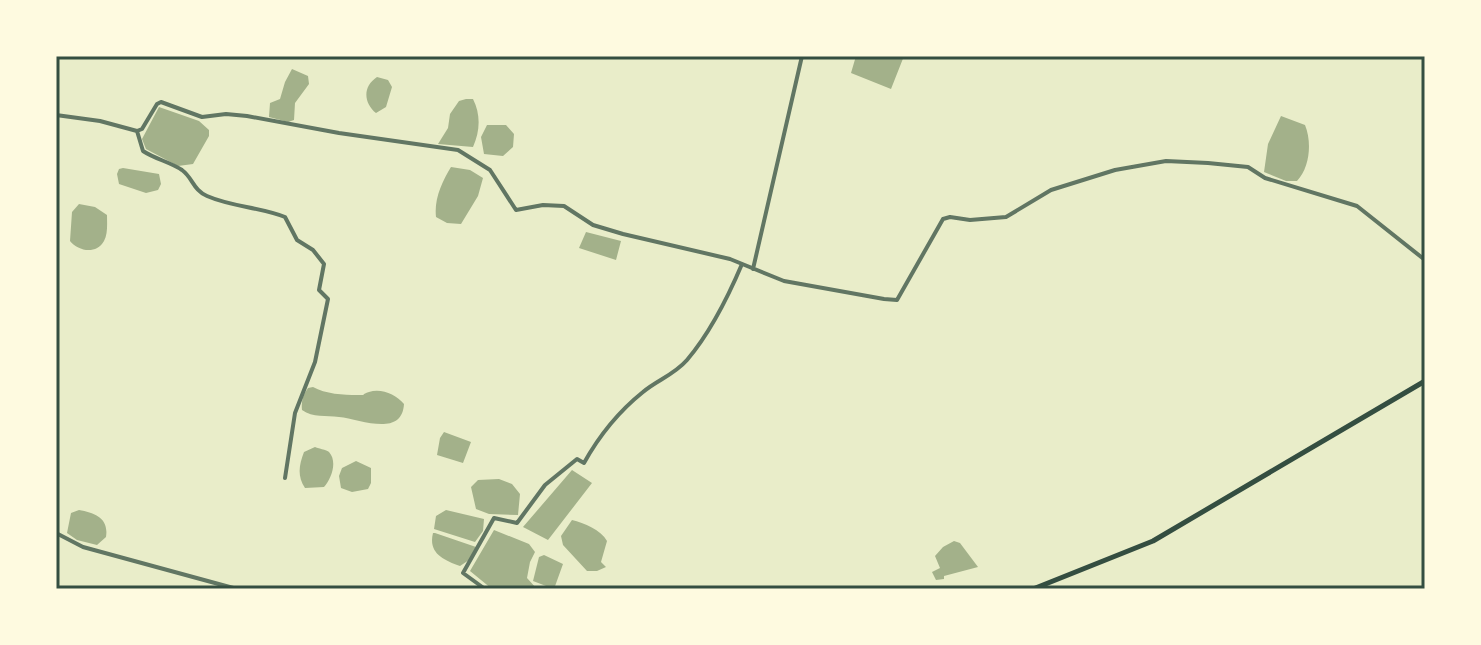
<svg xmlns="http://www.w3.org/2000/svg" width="1481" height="645" viewBox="0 0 1481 645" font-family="Bitter,serif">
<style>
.water{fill:#a3b18a}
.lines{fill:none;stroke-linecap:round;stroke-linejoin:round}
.canal{stroke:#a3b18a;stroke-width:7}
.minor{stroke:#617663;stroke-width:4}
.secondary{stroke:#344e41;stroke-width:5}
.neatline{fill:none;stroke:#344e41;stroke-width:3}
</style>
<rect width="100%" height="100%" fill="#e9edc9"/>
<path class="water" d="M 856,56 L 904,56 L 891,89 L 851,73 Z
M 292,69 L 308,76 L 309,84 L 295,103 L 294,120 L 288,122 L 269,117 L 270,103 L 280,99 L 285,82 Z
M 377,77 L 388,80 L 392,87 L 386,107 L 376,113 C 364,103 362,87 377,77 Z
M 466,99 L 473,99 C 481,115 480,131 473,147 L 438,144 L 448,128 L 450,114 L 459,101 Z
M 159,107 L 199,121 L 209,130 L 209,136 L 193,164 L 178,166 L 146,149 L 142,139 Z
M 1281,116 L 1305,125 C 1312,142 1310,167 1297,181 L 1286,181 L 1264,172 L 1268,144 Z
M 487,125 L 506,125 L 514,134 L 513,147 L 503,156 L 484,154 L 481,137 Z
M 451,167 L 470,170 L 483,178 L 478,196 L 461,224 L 447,223 L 436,217 C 434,199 442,182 451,167 Z
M 123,168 L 159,174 L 161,184 L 158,190 L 146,193 L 119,184 L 117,174 L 119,169 Z
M 79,204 L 95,207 L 107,215 C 107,223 108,234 104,241 C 96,255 78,251 70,241 L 72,212 Z
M 586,232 L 621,241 L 616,260 L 579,248 Z
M 313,387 C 325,394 344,395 357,395 C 369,395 359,395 369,392 C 382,388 396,395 404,404 C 402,438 360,419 339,417 C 326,415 313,418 302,410 C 301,401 303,395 308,388 Z
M 444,432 L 471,442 L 463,463 L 437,455 L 440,438 Z
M 315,447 C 317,448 327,450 329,452 C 338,462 331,479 324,487 L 305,488 C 297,476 299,465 304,452 Z
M 356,461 L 371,468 L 371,483 L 368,489 L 352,492 L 341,488 L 339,476 L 342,468 Z
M 572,470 L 592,483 L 548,540 L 523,527 Z
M 499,479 L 512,484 L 520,494 L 518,515 L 489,514 L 476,509 L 471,487 L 478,480 Z
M 79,510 C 95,513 109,518 106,537 L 97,545 L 77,540 L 67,533 L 71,513 Z
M 446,510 L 484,519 L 483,531 L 475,542 L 434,529 L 436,516 Z
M 572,520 C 584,523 601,530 607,541 L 601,562 L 606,567 L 597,571 L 587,571 L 563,545 L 561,536 Z
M 494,530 L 529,544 L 535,552 L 530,562 L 527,578 L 537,589 L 492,589 L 470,571 Z
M 433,533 L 435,533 L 476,547 L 469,560 L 460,566 C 443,560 428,553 433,533 Z
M 954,541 L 960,543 L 978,567 L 944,576 L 944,579 L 936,580 L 932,572 L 940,568 L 935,556 L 943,547 Z
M 544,555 L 563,564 L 554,589 L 533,581 L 539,557 Z"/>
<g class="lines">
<path class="canal" d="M 1424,56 L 1425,57"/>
<path class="minor" d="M 56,115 L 100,121 L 137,131 L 142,129 L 157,104 L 161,102 L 202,117 L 226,114 L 247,116 L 339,133 L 458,150 L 490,170 L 516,210 L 543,205 L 564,206 L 593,225 L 623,234 L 730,259 L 784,281 L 884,299 L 897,300 L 943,219 L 950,217 L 970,220 L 1006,217 L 1051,190 L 1115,170 L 1166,161 L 1208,163 L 1248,167 L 1265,178 L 1357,206 L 1425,260
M 137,131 L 143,151 C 155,159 170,162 182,170 C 193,178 193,190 207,196 C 232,207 260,207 285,217 L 297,240 L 313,250 L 324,264 L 319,290 L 328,299 L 315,362 L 295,413 L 285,478
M 753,269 L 802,56
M 56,533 L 83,547 L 237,589
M 485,589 L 463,573 L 494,518 L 517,523 L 545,485 L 577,459 L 584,463 C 599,436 618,412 643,392 C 657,380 674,375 687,360 C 710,333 728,297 742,264"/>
<path class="secondary" d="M 1033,589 L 1153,541 L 1425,381"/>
</g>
<rect width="1481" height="645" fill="none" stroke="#fefae0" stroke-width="116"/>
<rect x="58" y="58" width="1365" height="529" class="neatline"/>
</svg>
